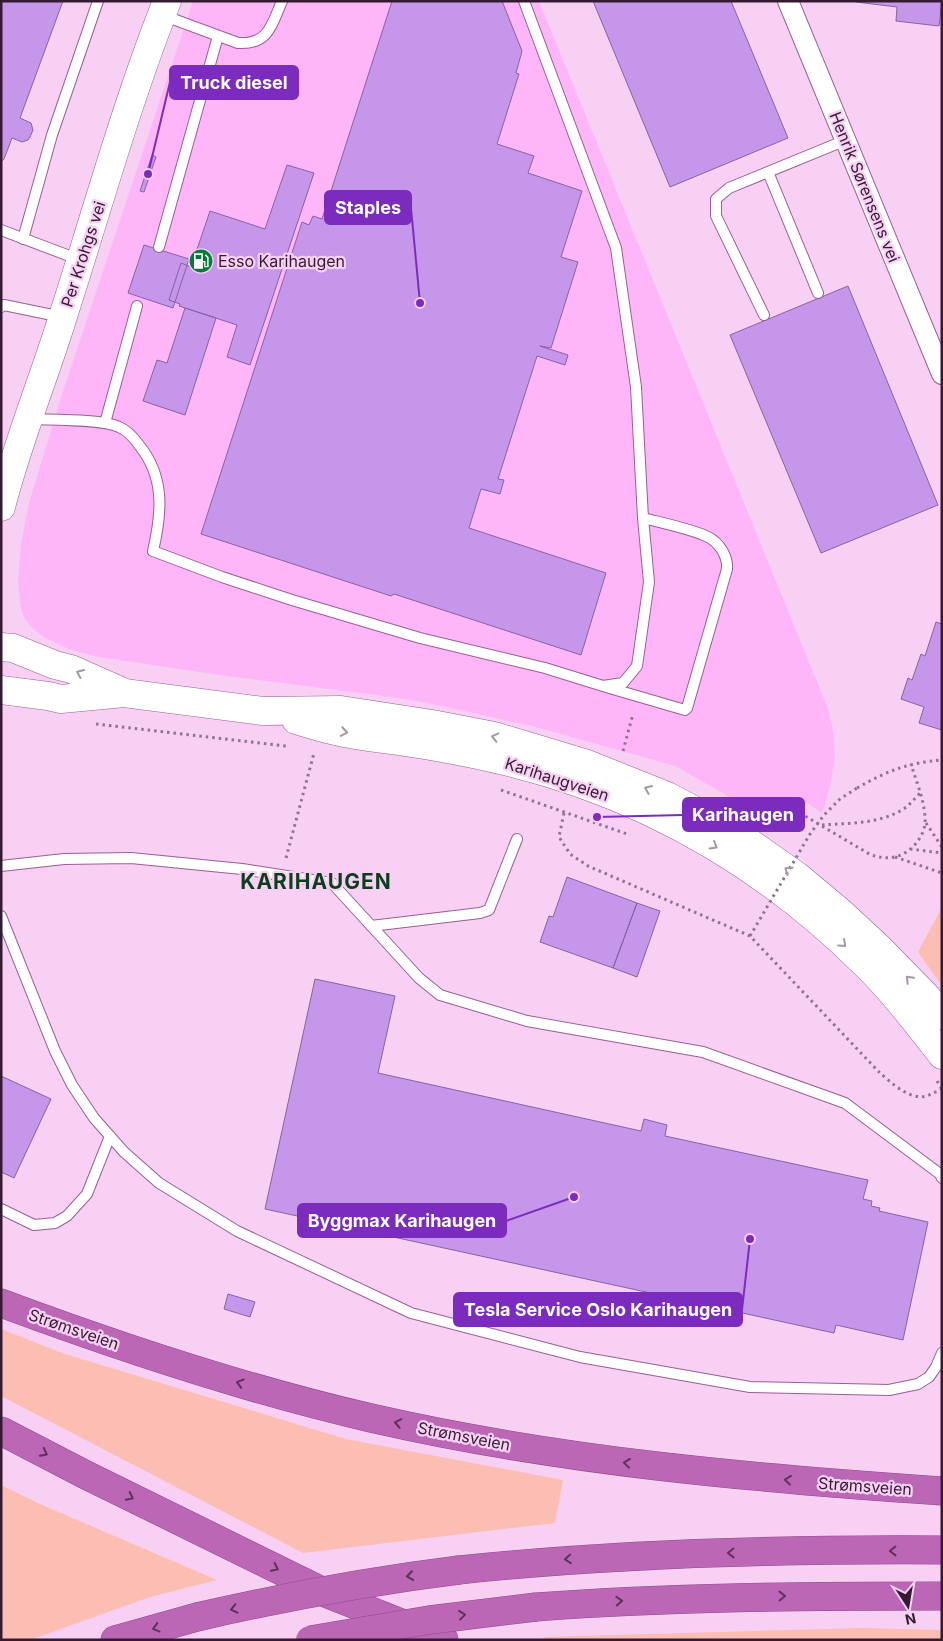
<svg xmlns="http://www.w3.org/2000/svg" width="943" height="1641" viewBox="0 0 943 1641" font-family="Inter,sans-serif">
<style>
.built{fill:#feb6f8}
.green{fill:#fcbeb3}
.building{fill:#c696ea;stroke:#8862a4}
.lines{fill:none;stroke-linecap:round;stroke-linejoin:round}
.lane-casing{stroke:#9a5e95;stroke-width:12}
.street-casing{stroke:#9a5e95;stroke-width:22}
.secondary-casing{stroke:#9a5e95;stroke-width:29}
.highway-casing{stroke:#8c4c88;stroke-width:29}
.path{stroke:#92738f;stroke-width:3;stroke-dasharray:2.5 4;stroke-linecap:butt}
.lane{stroke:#fff;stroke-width:10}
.street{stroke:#fff;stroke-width:20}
.secondary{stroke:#fff;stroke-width:28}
.highway{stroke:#bc66b6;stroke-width:28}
.highway-bridge-casing{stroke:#8c4c88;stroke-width:29;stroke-linecap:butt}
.path-bridge{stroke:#92738f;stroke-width:3;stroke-dasharray:2.5 4;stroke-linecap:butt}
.highway-bridge{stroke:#bc66b6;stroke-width:28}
.oneway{stroke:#a398a3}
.oneway2{stroke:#5c325a}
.labels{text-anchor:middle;stroke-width:4.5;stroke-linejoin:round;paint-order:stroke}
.street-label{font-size:16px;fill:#331b32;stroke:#f8d0f3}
.poi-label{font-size:16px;fill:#331b32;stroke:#f8d0f3;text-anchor:start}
.district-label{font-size:21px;font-weight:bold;letter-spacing:1px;fill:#0b3e1c;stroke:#f8d0f3}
.leader{fill:none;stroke:#7b2cbf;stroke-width:2}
.callout-dot{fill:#7b2cbf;stroke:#f8d0f3;stroke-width:2}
.callout{fill:#7b2cbf;stroke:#7b2cbf;stroke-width:2}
.callout-label{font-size:18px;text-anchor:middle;font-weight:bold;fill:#fff}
</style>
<rect width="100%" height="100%" fill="#f8d0f3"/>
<path class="built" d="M 193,1 L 539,1 L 829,711 L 833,732 L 835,755 L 830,787 L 822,813 L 804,801 L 787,799 L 777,802 L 763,816 L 675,766 L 532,726 L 428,703 L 377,695 L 226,676 L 99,657 L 71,650 L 44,637 L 33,629 L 25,619 L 21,609 L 18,580 L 21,544 L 29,503 L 63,391 Z"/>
<path class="green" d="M 942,907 L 942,986 L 918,952 Z
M 1,1329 L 65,1354 L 346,1439 L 563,1480 L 555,1523 L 303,1553 L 1,1396 Z
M 1,1485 L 40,1504 L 217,1580 L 150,1597 L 30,1640 L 1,1640 Z
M 862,1628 L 942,1630 L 942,1640 L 549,1640 L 542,1637 Z"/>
<path class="building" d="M 1,1 L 63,1 L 20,118 L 31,123 L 33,130 L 30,137 L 28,140 L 22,142 L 12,138 L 4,159 L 1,162 Z
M 392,1 L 502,1 L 522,51 L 516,73 L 519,74 L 497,144 L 534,156 L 528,173 L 582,191 L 561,257 L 578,262 L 551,348 L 540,346 L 568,355 L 565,365 L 537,356 L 498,479 L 504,480 L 500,494 L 481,489 L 469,528 L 606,573 L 581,655 L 394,594 L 391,596 L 201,534 L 302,222 L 309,225 L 313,216 L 322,219 Z
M 593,1 L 731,1 L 788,138 L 670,187 Z
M 857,1 L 942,1 L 939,26 L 896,21 L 897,7 L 856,2 Z
M 152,155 L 156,157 L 144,192 L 140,191 Z
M 287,165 L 314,173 L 250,365 L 227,357 L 237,325 L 179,306 L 180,304 L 169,300 L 181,263 L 191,267 L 210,211 L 265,229 Z
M 144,245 L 189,259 L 173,308 L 128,293 Z
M 848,286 L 938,505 L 821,553 L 730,335 Z
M 185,308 L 216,318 L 185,415 L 143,401 L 157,360 L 167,363 Z
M 936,622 L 942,624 L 942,730 L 919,723 L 924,707 L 901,699 L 908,678 L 912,680 L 921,654 L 925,656 Z
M 567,877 L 637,903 L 613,968 L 540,942 L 549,916 L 553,917 Z
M 637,903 L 660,911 L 637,977 L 613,968 Z
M 315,979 L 395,996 L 378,1073 L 641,1131 L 644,1119 L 667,1125 L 665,1136 L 868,1180 L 863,1199 L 872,1201 L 871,1206 L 880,1208 L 879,1211 L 928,1222 L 903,1340 L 836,1325 L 834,1333 L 265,1209 Z
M 1,1076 L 51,1099 L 14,1178 L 1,1172 Z
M 228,1294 L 255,1302 L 250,1317 L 224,1309 Z"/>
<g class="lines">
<defs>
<path id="lane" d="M 162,15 L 238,43 C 269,45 272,24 282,1
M 768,172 L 818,293
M 1,230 L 80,260
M 23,239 L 52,135 L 98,1
M 159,247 L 218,36
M 1,307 L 4,305 L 62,317
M 764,315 L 716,216 L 716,199 L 729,188 L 846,140
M 31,419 C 52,420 102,419 119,427 C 127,430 134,438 139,445 C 165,477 162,512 153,551 L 222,577 L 292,600 L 420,638 L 545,668 L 603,686 L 623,683 L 637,666 L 649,582 L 643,518 L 636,387 L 616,248 L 524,1
M 105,423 L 137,306
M 606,687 L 685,710 L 687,708 L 727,569 C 728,557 720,543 708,537 C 692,529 662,523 643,518
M 1,866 L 64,859 L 131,858 L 242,869 L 332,883 L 419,978 L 440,995 L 527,1021 L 703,1052 L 845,1103 L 940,1174 L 942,1178
M 1,916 L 55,1051 L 72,1085 L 94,1118 L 124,1152 L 159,1183 L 237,1231 L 411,1313 L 580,1357 L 750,1387 L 889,1390 L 918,1384 L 929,1377 L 936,1367 L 942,1353
M 371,926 L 480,913 L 489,910 L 517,839
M 1,1209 L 34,1225 L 55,1223 L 67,1216 L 87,1194 L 110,1136"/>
<path id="street" d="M 788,1 L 942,374"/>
<path id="secondary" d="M 1,507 C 18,440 45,376 65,310 C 98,207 127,102 167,1
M 1,647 L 13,648 L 55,665 L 71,669 L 123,692
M 1,690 L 48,696 L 61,699 L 124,693 L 263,711 L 341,710 L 432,724 L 494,736 L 587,764 L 667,796 L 705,816 L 750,843 L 797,876 L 839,911 L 878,947 L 925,995 L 942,1015
M 296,720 C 310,724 325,729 340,732 C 368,738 397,740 425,745 C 448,749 470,753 492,758 C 635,790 760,860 864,963 C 893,991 917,1023 942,1055"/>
<path id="highway" d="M 1,1303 C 122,1348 245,1389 371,1418 C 559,1461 750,1478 942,1491
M 1,1431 L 86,1475 L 328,1594 L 444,1640
M 459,1570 C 619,1553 781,1549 942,1550
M 536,1607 C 671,1597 806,1596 942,1596
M 115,1640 L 197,1617"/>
</defs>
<use href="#lane" class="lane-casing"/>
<use href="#street" class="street-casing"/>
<use href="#secondary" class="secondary-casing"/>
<use href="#highway" class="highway-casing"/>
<path class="path" d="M 96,724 L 286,746
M 623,751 L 633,714
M 857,788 C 887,771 907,763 942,760
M 501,790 L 630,835
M 564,813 L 559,837 L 570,854 L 588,866 L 750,936 L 878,1071 C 890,1082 910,1101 927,1096 C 932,1094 937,1091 942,1089
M 926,823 L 942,847
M 822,825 C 849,823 878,824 902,810 C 909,806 914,799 920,793
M 770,826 C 782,816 790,811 805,816 L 871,855 C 879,857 886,859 894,857 C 911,854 927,835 925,817 C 924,799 916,781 911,764
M 910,849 L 942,853
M 895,857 L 942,873
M 286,858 L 314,753
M 937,1081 L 942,1089"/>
<use href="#lane" class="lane"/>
<use href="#street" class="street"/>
<use href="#secondary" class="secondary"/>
<use href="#highway" class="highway"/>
<defs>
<path id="highway-bridge" d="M 197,1617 C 284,1597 370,1581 459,1570
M 310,1640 L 429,1620 L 536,1607"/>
</defs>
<use href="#highway-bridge" class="highway-bridge-casing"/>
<path class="path-bridge" d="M 750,936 L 810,834 L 824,815 L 840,799 L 857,788"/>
<use href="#highway-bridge" class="highway-bridge"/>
</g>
<defs><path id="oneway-chevron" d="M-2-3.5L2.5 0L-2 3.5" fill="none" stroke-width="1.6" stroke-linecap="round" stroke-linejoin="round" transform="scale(1.25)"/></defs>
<g class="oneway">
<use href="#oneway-chevron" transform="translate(80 673) rotate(-155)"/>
<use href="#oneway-chevron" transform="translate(344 732) rotate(10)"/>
<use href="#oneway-chevron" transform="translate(495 737) rotate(-167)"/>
<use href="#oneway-chevron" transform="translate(648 789) rotate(-157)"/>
<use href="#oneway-chevron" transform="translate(714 846) rotate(31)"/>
<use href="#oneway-chevron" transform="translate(788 870) rotate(-145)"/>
<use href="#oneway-chevron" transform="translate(843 944) rotate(42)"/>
<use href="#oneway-chevron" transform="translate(909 979) rotate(-134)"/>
</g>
<g class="oneway2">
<use href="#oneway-chevron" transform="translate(240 1383) rotate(-163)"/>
<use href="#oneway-chevron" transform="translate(398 1423) rotate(-169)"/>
<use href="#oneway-chevron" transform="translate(44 1453) rotate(27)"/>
<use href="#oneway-chevron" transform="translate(627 1463) rotate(-173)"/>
<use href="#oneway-chevron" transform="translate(788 1480) rotate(-174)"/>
<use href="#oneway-chevron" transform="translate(130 1497) rotate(26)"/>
<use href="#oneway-chevron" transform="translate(893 1551) rotate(179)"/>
<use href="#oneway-chevron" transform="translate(731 1553) rotate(179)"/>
<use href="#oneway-chevron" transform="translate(568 1559) rotate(176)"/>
<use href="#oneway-chevron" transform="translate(275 1568) rotate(26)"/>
<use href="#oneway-chevron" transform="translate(410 1576) rotate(172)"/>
<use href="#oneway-chevron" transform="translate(782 1596) rotate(-1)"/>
<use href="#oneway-chevron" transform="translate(619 1601) rotate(-3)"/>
<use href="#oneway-chevron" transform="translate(234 1609) rotate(167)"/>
<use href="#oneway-chevron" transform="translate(462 1615) rotate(-7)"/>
<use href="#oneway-chevron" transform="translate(156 1628) rotate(165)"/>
</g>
<defs>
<symbol id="fuel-disc" viewBox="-11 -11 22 22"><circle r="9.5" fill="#007e37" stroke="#f8d0f3"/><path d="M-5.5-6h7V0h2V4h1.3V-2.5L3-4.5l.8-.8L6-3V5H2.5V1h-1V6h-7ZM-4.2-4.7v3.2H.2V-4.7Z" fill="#fff"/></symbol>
</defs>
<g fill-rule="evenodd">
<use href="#fuel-disc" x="187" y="247" width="28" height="28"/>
</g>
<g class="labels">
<g class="street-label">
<text transform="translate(865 187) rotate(68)" y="6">Henrik Sørensens vei</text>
<text transform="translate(83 254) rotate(-72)" y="6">Per Krohgs vei</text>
<text transform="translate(557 779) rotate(18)" y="6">Karihaugveien</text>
<text transform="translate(74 1329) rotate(19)" y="6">Strømsveien</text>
<text transform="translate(464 1436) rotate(11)" y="6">Strømsveien</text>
<text transform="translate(865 1486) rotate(4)" y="6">Strømsveien</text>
</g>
<g class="poi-label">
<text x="218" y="267">Esso Karihaugen</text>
</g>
<g class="district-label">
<text x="316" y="889">KARIHAUGEN</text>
</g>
</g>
<path class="leader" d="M148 174L170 82M420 303L411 208M597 817L683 815M574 1197L506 1221M750 1239L742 1310"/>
<g class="callout-dot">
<circle cx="148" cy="174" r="5"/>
<circle cx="420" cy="303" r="5"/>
<circle cx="597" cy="817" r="5"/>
<circle cx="574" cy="1197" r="5"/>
<circle cx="750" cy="1239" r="5"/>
</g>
<g class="callout">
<rect x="170" y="66" width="128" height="33" rx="5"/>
<rect x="325" y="191" width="86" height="33" rx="5"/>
<rect x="683" y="798" width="121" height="33" rx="5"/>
<rect x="298" y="1204" width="208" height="33" rx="5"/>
<rect x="454" y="1293" width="288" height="33" rx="5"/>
</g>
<g class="callout-label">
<text x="234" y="89">Truck diesel</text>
<text x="368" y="214">Staples</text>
<text x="743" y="821">Karihaugen</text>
<text x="402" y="1227">Byggmax Karihaugen</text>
<text x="598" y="1316">Tesla Service Oslo Karihaugen</text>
</g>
<rect width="943" height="1641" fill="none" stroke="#331b32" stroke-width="5"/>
<g transform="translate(908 1606) rotate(168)" stroke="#f8d0f3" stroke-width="4" paint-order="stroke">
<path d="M0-4L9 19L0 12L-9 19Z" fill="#331b32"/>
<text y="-8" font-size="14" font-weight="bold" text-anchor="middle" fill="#331b32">N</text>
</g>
</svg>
